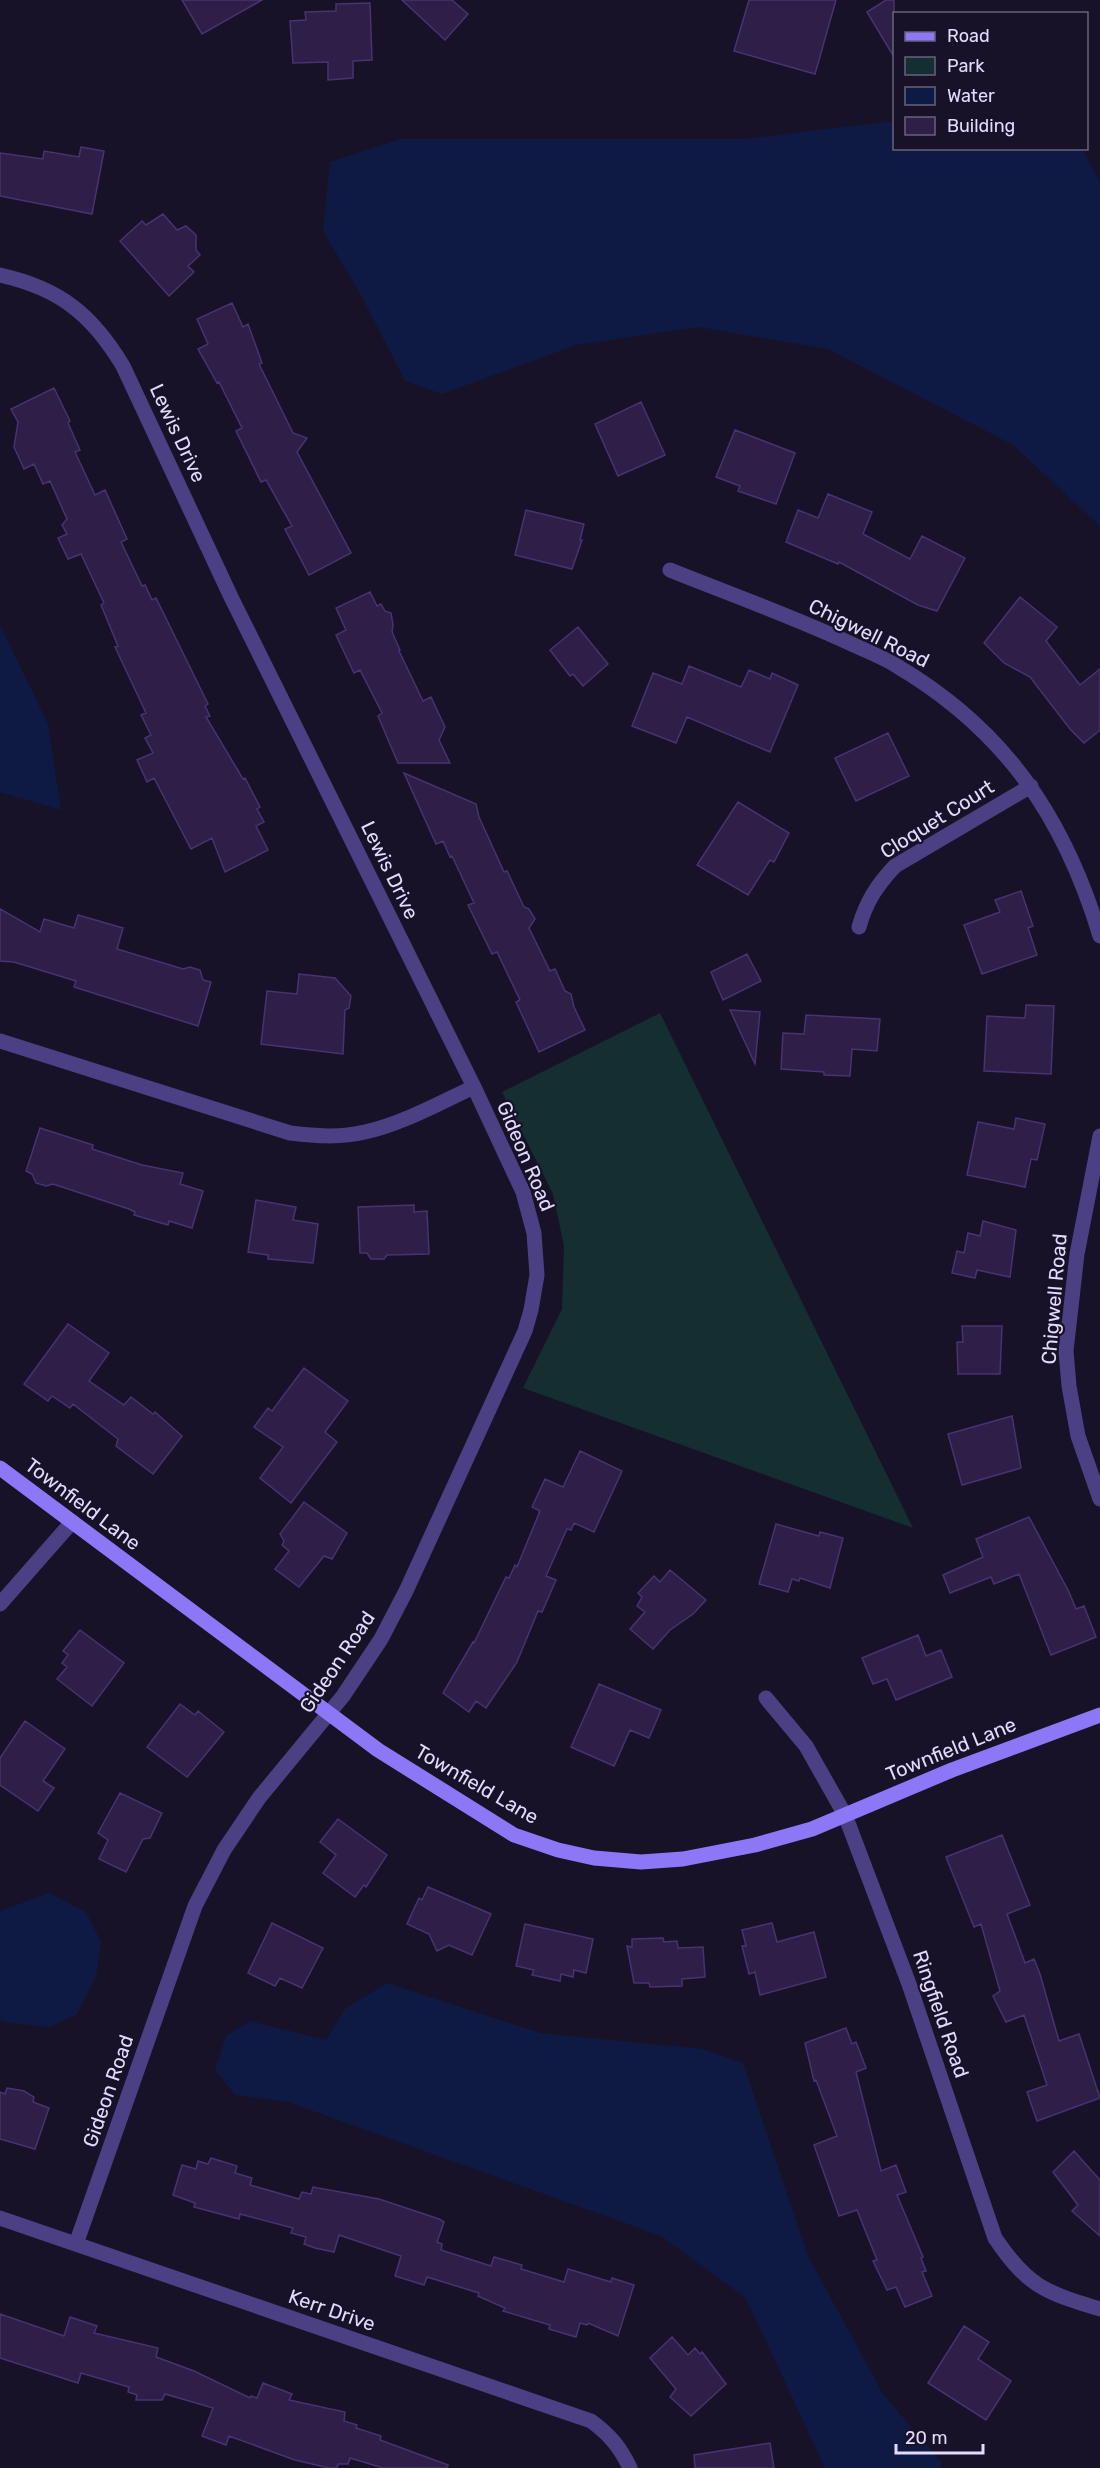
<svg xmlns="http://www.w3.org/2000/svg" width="1100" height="2468" viewBox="0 0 1100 2468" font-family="Rubik,sans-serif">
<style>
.green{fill:#152e31}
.water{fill:#0e1a44}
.building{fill:#2d1f47;stroke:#483272;stroke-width:1.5}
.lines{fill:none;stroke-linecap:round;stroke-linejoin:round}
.street{stroke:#4b4083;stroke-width:15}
.secondary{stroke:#8c78f7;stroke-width:15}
.labels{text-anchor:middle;stroke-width:4.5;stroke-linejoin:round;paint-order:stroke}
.street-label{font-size:20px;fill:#e3dafd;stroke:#181228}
</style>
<rect width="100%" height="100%" fill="#181228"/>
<path class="green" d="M 660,1013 L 913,1528 L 523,1388 L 562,1309 L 564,1246 L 553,1194 L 502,1092 Z"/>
<path class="water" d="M 894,121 L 894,148 L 1083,149 L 1100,183 L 1100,526 L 1013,445 L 828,349 L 698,327 L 576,345 L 442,394 L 405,381 L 360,293 L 323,231 L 330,162 L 401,139 L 743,139 Z
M 0,625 L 48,724 L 61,810 L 0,792 Z
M 49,1893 L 86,1912 L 101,1942 L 96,1977 L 77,2014 L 50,2027 L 9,2023 L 0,2020 L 0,1911 Z
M 387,1983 L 540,2033 L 702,2049 L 743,2063 L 808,2256 L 883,2394 L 942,2463 L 940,2468 L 825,2468 L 746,2298 L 661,2236 L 288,2102 L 235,2095 L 215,2070 L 226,2036 L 250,2021 L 326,2040 L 345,2009 Z"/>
<path class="building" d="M 182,0 L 262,0 L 202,34 Z
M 402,0 L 452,0 L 468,14 L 445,40 Z
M 749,0 L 836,0 L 815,74 L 734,51 Z
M 886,0 L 894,0 L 894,57 L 867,12 Z
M 370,3 L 372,60 L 353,61 L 353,78 L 328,80 L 328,62 L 293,63 L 290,21 L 306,20 L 305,12 L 336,11 L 336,4 Z
M 81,147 L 104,151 L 92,214 L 0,196 L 0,153 L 43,159 L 44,151 L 79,157 Z
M 163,214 L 177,230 L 186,226 L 196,235 L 196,250 L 200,255 L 188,266 L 194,272 L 169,296 L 120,241 L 142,221 L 146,225 Z
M 232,303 L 243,327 L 248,324 L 262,363 L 259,364 L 293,433 L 307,438 L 297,452 L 351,553 L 309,575 L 285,529 L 292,526 L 266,480 L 261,482 L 236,431 L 242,428 L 219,382 L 217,383 L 198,349 L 208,344 L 197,319 Z
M 54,388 L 70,421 L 68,423 L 80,450 L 75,452 L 95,495 L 105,490 L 127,539 L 121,542 L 142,586 L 145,585 L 152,600 L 156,598 L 208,704 L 205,706 L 210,716 L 206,717 L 243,779 L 245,778 L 260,807 L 257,809 L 264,822 L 256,826 L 268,850 L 225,872 L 212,838 L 191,849 L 154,778 L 147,782 L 137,760 L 153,753 L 145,738 L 151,735 L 141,715 L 146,713 L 115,647 L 118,646 L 101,605 L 104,603 L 81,554 L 68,559 L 58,538 L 67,534 L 62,525 L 67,519 L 50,481 L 43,484 L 34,464 L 24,469 L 14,447 L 18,422 L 11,409 Z
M 641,402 L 665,455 L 618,476 L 595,424 Z
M 735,430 L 795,453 L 776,504 L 738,491 L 740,486 L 716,477 Z
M 828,494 L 872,512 L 863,534 L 910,559 L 922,536 L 965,558 L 937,611 L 918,605 L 839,562 L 838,564 L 786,542 L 798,510 L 818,518 Z
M 526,510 L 584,524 L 580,540 L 582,540 L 572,569 L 515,555 Z
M 370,592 L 377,606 L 381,604 L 385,611 L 391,613 L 393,625 L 392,632 L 400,650 L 399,651 L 423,701 L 431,697 L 445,727 L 439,740 L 450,763 L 398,763 L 378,716 L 382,713 L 360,670 L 354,673 L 336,635 L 346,630 L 336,608 Z
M 1020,597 L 1057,627 L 1046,641 L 1080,685 L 1100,669 L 1100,730 L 1084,743 L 1070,729 L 1030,677 L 1004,663 L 984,643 Z
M 578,627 L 608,664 L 583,686 L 573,674 L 570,676 L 550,650 Z
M 689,666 L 741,687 L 749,670 L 770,679 L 772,673 L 798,685 L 770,752 L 687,717 L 676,743 L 632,726 L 653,673 L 682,684 Z
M 888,733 L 909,776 L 856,801 L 835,758 Z
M 404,773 L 476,804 L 479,817 L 504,872 L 507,871 L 524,907 L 529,909 L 535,919 L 529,928 L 550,971 L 555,969 L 565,991 L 571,994 L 574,1007 L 585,1030 L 539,1052 L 516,1002 L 520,1000 L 497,952 L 492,954 L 468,905 L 474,903 L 452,856 L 450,857 L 443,841 L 436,844 Z
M 738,802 L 789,833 L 774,862 L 770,860 L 748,895 L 697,865 Z
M 1021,891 L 1033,926 L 1028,928 L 1037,955 L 982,974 L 964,925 L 1000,912 L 995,900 Z
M 0,909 L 40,932 L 44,919 L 74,928 L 78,915 L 123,928 L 117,949 L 183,969 L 190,967 L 200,970 L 203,980 L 211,982 L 198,1026 L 74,987 L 76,981 L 14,962 L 0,961 Z
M 747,954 L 761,981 L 723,1000 L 711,972 Z
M 299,974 L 335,978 L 351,996 L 349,1008 L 345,1010 L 343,1054 L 261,1044 L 267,991 L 297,994 Z
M 1026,1005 L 1054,1006 L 1051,1074 L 984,1071 L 987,1016 L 1025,1018 Z
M 730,1010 L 760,1012 L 755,1064 Z
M 806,1015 L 880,1019 L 877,1051 L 852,1049 L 850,1076 L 824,1075 L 824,1072 L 781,1069 L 783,1033 L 804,1034 Z
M 1016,1118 L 1045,1124 L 1037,1160 L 1031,1159 L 1025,1187 L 967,1175 L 978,1122 L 1014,1129 Z
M 40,1128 L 93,1145 L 92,1149 L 142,1165 L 183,1173 L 180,1184 L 203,1191 L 192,1228 L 169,1221 L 168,1225 L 134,1215 L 135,1212 L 129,1209 L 53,1184 L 46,1186 L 36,1183 L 32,1174 L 26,1171 Z
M 256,1200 L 296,1207 L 293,1220 L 318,1224 L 313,1263 L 268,1259 L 268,1255 L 248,1252 Z
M 414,1205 L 414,1212 L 427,1211 L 429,1254 L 387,1255 L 384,1259 L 371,1259 L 367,1253 L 360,1253 L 358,1207 Z
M 983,1221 L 1016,1230 L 1010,1277 L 977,1270 L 975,1278 L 952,1273 L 957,1251 L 964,1253 L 968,1233 L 980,1236 Z
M 68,1324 L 109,1353 L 89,1381 L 124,1405 L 131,1397 L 153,1414 L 155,1412 L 182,1436 L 153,1474 L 116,1446 L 118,1439 L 73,1404 L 70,1408 L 52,1396 L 48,1401 L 24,1384 Z
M 962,1326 L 1002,1326 L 1000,1374 L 958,1374 L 957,1342 L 963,1342 Z
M 304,1368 L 348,1401 L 325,1432 L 337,1442 L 291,1503 L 260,1478 L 283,1447 L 254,1427 L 268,1408 L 272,1411 Z
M 1012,1416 L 1021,1468 L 962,1485 L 948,1434 Z
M 580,1451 L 622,1471 L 594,1532 L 574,1523 L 571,1530 L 567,1529 L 546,1576 L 556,1580 L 542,1612 L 538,1611 L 517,1662 L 486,1708 L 476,1701 L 469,1712 L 443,1693 L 473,1642 L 474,1643 L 506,1577 L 509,1578 L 515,1565 L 517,1567 L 540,1511 L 532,1507 L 545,1479 L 563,1487 Z
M 304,1502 L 347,1533 L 332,1559 L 324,1556 L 299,1587 L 275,1569 L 289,1551 L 282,1545 L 284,1541 L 280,1534 Z
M 1029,1517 L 1069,1592 L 1076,1609 L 1084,1606 L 1096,1637 L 1051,1655 L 1019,1574 L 994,1584 L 991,1577 L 950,1593 L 943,1575 L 983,1557 L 976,1539 Z
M 776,1524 L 819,1536 L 820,1532 L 843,1538 L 830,1588 L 800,1578 L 799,1581 L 792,1579 L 788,1592 L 759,1584 Z
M 670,1570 L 706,1600 L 693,1614 L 670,1630 L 653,1649 L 630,1629 L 645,1612 L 637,1606 L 642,1597 L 638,1593 L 654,1576 L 660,1582 Z
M 80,1630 L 124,1663 L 92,1706 L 57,1679 L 67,1667 L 62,1663 L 68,1655 L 63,1651 Z
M 918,1635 L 926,1656 L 941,1650 L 952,1677 L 896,1700 L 887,1679 L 873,1684 L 862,1658 Z
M 599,1684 L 661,1710 L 649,1738 L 630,1730 L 614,1766 L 571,1747 Z
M 180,1704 L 195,1715 L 198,1711 L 224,1732 L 187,1777 L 147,1747 Z
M 25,1721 L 65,1749 L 43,1781 L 54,1788 L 38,1811 L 0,1785 L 0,1758 Z
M 120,1793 L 162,1813 L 150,1838 L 143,1839 L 126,1872 L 99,1859 L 108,1840 L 98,1833 Z
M 338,1819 L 387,1855 L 366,1887 L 364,1885 L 355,1897 L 323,1873 L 336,1855 L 320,1842 Z
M 1002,1835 L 1030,1905 L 1007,1914 L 1025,1963 L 1034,1959 L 1040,1974 L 1059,2041 L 1079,2034 L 1100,2098 L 1037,2121 L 1027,2092 L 1047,2085 L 1024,2015 L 1006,2022 L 993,1996 L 1000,1991 L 981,1924 L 974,1927 L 946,1857 Z
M 428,1887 L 491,1914 L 472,1955 L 449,1945 L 437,1951 L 429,1934 L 407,1924 L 419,1898 L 422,1900 Z
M 272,1923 L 323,1948 L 302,1988 L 280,1978 L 275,1986 L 248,1973 Z
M 772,1923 L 777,1942 L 814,1932 L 826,1977 L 760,1995 L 755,1972 L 749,1974 L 742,1946 L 746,1946 L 742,1930 Z
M 525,1924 L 593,1939 L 586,1973 L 574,1970 L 573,1977 L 561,1974 L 560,1981 L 532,1975 L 534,1970 L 516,1966 Z
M 663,1938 L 664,1942 L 677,1941 L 678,1948 L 703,1947 L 705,1977 L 682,1979 L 682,1986 L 650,1987 L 649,1983 L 634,1983 L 627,1946 L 632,1947 L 632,1939 Z
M 846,2028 L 852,2044 L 856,2042 L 866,2068 L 856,2072 L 881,2171 L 896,2165 L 906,2192 L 897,2195 L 923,2257 L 921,2258 L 926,2271 L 922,2272 L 932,2296 L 905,2307 L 896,2287 L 887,2290 L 873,2261 L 877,2260 L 857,2210 L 839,2216 L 814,2145 L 837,2136 L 816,2080 L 814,2081 L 805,2043 Z
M 7,2088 L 24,2091 L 34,2097 L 33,2102 L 49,2108 L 35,2149 L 0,2139 L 0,2092 L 5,2094 Z
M 1074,2151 L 1100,2180 L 1100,2236 L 1072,2211 L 1078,2205 L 1053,2172 Z
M 211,2158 L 237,2166 L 235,2173 L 252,2178 L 250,2185 L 299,2199 L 302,2192 L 311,2194 L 313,2187 L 379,2199 L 439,2219 L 444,2222 L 437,2242 L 442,2244 L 441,2250 L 491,2266 L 494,2257 L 522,2265 L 521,2269 L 564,2282 L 568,2269 L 611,2282 L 612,2278 L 634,2285 L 618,2336 L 588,2323 L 587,2325 L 580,2323 L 576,2337 L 549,2329 L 550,2325 L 503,2311 L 505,2308 L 478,2296 L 479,2293 L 427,2277 L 424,2285 L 395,2276 L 401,2256 L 339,2235 L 334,2252 L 315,2248 L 304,2244 L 306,2237 L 291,2233 L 293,2228 L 240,2214 L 239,2219 L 194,2207 L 195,2203 L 173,2195 L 182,2165 L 196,2169 L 198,2161 L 208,2164 Z
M 0,2314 L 64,2336 L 70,2317 L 97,2326 L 94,2333 L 158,2348 L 156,2357 L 194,2371 L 250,2398 L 251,2396 L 257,2398 L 263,2383 L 292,2394 L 289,2400 L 345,2412 L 344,2421 L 357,2425 L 356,2428 L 381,2436 L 380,2440 L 448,2465 L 447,2468 L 383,2468 L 350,2458 L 348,2464 L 338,2464 L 337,2468 L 329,2468 L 295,2460 L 229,2436 L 226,2445 L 202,2436 L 213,2408 L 165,2394 L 162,2400 L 136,2400 L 137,2395 L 128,2392 L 129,2387 L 81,2373 L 78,2383 L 0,2358 Z
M 964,2326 L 989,2342 L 978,2359 L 1011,2381 L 986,2420 L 928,2383 Z
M 672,2337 L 688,2355 L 695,2348 L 700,2354 L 702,2352 L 726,2384 L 691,2416 L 670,2397 L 676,2389 L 650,2358 Z
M 770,2443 L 774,2468 L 695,2468 L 694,2455 Z"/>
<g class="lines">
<path class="street" d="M 0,275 C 59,288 92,314 123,366 L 231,597 L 474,1087 L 523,1192 L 534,1233 L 537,1275 L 531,1310 L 525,1331 L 406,1591 L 381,1639 L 343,1696 L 259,1798 L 224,1850 L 195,1906 L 76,2244
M 670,570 C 732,595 795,617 856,646 C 869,652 884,658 897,666 C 1005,730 1064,817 1100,936
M 859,927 C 866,902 877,885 895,866 L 1031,786
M 0,1041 L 290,1133 C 315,1136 340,1138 365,1132 C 402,1124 439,1103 474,1087
M 1100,1136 L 1077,1254 L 1066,1351 L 1069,1386 L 1078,1436 L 1100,1499
M 0,1604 L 72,1522
M 766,1698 L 806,1746 L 845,1815 L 909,1984 L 995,2238 C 1028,2287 1045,2292 1100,2309
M 0,2218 L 591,2421 C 610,2435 620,2447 630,2468"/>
<path class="secondary" d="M 0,1468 L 378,1750 L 514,1835 L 558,1850 L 594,1858 L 641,1862 L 683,1859 L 755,1845 L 812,1829 L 952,1770 L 1100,1715"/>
</g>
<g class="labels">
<g class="street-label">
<text transform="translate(178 433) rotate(65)" y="7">Lewis Drive</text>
<text transform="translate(869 633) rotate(26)" y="7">Chigwell Road</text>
<text transform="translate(937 819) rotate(-32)" y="7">Cloquet Court</text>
<text transform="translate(390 870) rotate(64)" y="7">Lewis Drive</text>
<text transform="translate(526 1156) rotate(67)" y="7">Gideon Road</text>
<text transform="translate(1054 1299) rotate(-85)" y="7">Chigwell Road</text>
<text transform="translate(83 1504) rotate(37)" y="7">Townfield Lane</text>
<text transform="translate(337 1662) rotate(-56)" y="7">Gideon Road</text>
<text transform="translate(951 1749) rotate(-22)" y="7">Townfield Lane</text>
<text transform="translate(477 1784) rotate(30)" y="7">Townfield Lane</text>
<text transform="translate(941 2014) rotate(71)" y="7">Ringfield Road</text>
<text transform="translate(108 2091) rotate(-71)" y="7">Gideon Road</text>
<text transform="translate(332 2310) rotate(19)" y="7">Kerr Drive</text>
</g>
</g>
<rect x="893" y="12" width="195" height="138" fill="#181228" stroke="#69627d" stroke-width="1.5"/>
<rect x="905" y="32" width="30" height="9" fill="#8c78f7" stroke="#69627d" stroke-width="1.5"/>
<text x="947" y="42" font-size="18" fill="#e3dafd">Road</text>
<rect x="905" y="57" width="30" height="18" fill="#152e31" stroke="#69627d" stroke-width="1.5"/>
<text x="947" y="72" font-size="18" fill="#e3dafd">Park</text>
<rect x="905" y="87" width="30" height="18" fill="#0e1a44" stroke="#69627d" stroke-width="1.5"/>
<text x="947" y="102" font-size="18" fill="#e3dafd">Water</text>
<rect x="905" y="117" width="30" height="18" fill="#2d1f47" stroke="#69627d" stroke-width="1.5"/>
<text x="947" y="132" font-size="18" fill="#e3dafd">Building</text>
<path d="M896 2444v9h87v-9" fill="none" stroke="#e3dafd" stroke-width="3"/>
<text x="905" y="2444" font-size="18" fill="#e3dafd" stroke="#181228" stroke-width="4.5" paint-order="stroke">20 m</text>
</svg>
